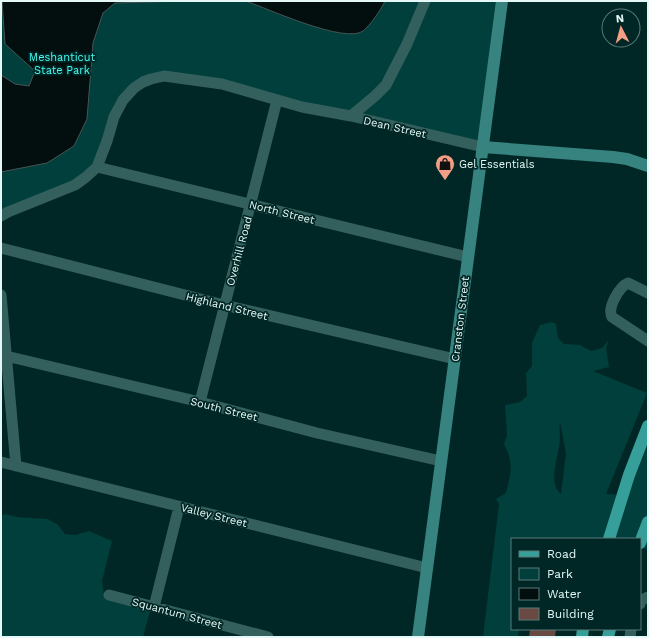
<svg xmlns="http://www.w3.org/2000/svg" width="649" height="638" viewBox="0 0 649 638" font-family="'Work Sans',sans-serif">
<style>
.green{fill:#003f3c;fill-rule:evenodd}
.water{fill:#020f0e;stroke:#465554}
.building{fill:#694a42}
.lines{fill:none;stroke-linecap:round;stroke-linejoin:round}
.street{stroke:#33605d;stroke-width:11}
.secondary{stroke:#37837f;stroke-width:12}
.primary{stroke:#379f99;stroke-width:12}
.labels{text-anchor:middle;stroke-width:3.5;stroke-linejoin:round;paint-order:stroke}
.park-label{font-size:11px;fill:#48fbf2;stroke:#002725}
.street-label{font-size:11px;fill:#e4f9f7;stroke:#002725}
.poi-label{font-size:11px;fill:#e4f9f7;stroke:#002725;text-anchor:start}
</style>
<rect width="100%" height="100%" fill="#002725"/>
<path class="green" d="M 1,1 L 503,1 L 484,143 L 166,75 L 129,92 L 99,162 L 86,176 L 1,216 Z
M 551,322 L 556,324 L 558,338 L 564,344 L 580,345 L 591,351 L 602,348 L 609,340 L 606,348 L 609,367 L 593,371 L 647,393 L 606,494 L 620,495 L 648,428 L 648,550 L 640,547 L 640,539 L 512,539 L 512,629 L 519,629 L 518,637 L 483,637 L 499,504 L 496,499 L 506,493 C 511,473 514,463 504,444 L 507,435 L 505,405 L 520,402 L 527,396 L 526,373 L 532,366 L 532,343 L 540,325 ZM 560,422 L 566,453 L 561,494 C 547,483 559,455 560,440 C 560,434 559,427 560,422 Z
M 5,514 L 17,517 L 48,519 L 58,525 L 65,534 L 75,535 L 89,531 L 112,541 L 102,581 L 104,595 L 150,611 L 143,637 L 1,637 L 1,516 Z"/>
<path class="water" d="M 2,1 L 185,1 L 115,3 L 103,13 L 93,43 L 87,119 L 74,146 L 47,163 L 1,172 L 1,75 L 15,84 L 29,86 L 35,71 L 5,44 Z
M 246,1 L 385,1 C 382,8 370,26 363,31 C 345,44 268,9 246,1 Z"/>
<path class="building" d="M 530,629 L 556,629 L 555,637 L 529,637 Z"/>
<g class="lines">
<path class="street" d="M 351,116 L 375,96 L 386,85 L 407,44 L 425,1
M 97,167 L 468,257
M 1,216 L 8,212 L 75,185 L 86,177 L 97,167 L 107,141 L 114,117 L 123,100 L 134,88 L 143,82 L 151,79 L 164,76 L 222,84 L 302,107 L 351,116 L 483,147
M 1,248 L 224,305 L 455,359
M 648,293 L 628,283 C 619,287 607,308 612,317 L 648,341
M 1,295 L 16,466
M 6,356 L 200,402 L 317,433 L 441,461
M 200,402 C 225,301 252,201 277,100
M 1,462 L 427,568
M 109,595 L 268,637
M 640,604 L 642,600 L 648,597
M 154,607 L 179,507
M 630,637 L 631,629"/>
<path class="secondary" d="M 483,147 L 613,157 L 627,159 L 648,166
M 418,637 L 502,1"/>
<path class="primary" d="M 609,539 L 629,475 L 648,426
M 640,543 L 648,522
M 582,637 L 583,629
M 608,637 L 610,629"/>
</g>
<defs>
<symbol id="shop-pin" viewBox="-11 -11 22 30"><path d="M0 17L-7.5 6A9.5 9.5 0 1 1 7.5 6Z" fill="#f49e86" stroke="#002725"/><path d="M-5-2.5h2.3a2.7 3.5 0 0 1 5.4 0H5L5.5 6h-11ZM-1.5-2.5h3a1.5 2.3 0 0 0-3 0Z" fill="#111"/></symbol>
</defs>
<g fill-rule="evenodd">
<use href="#shop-pin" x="434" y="153" width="22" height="30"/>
</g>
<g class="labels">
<g class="park-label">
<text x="62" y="61">Meshanticut<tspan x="62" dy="13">State Park</tspan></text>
</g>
<g class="street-label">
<text transform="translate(395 127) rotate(13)" y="4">Dean Street</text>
<text transform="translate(282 212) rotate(14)" y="4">North Street</text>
<text transform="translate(239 251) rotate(-75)" y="4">Overhill Road</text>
<text transform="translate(227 306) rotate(14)" y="4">Highland Street</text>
<text transform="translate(460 319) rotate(-83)" y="4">Cranston Street</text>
<text transform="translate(224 409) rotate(14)" y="4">South Street</text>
<text transform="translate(214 515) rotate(14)" y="4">Valley Street</text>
<text transform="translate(177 613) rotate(15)" y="4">Squantum Street</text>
</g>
<g class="poi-label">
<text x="459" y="168">Gel Essentials</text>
</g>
</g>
<rect width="649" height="638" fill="none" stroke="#e4f9f7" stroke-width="4"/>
<rect x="511" y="538" width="130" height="92" fill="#002725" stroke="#5b7b79"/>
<rect x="519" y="551" width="20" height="6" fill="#379f99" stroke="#5b7b79"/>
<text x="547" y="558" font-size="12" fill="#e4f9f7">Road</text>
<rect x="519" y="568" width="20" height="12" fill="#003f3c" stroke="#5b7b79"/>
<text x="547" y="578" font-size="12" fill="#e4f9f7">Park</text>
<rect x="519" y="588" width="20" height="12" fill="#020f0e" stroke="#5b7b79"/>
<text x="547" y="598" font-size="12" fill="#e4f9f7">Water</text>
<rect x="519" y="608" width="20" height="12" fill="#694a42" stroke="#5b7b79"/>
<text x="547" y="618" font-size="12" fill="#e4f9f7">Building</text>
<g transform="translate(621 28) rotate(354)"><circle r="19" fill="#002725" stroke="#5b7b79"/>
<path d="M0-3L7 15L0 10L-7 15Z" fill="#f49e86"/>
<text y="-6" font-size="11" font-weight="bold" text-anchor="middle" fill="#e4f9f7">N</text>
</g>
</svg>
